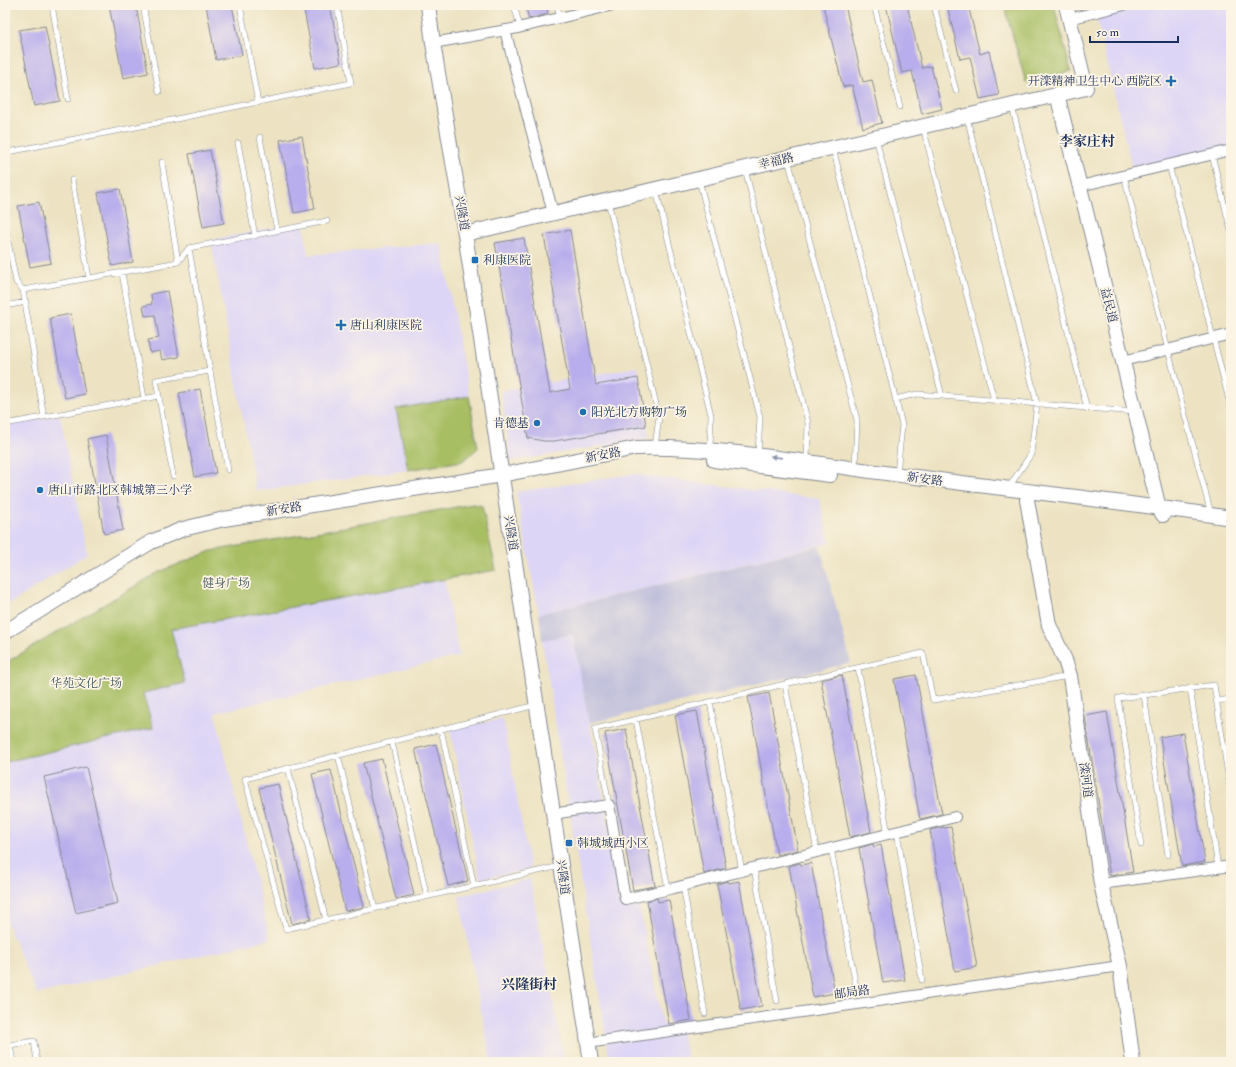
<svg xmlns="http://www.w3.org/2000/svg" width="1236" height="1067" viewBox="0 0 1236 1067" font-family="'IM FELL Double Pica','Noto Serif SC',serif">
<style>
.built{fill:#ddd5f6}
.industrial{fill:#c2c1dc}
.green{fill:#a7be63;stroke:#617660}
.building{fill:#b8aded}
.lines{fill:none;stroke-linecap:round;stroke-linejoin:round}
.lane-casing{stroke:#848990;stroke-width:6}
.street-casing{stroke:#848990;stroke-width:12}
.secondary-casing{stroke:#848990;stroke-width:16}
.lane{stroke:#fff;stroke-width:5}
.street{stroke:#fff;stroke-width:10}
.secondary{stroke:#fff;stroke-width:14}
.oneway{fill:#8d97ae}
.poi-dot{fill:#1f6fb2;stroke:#fcf5e5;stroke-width:1.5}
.labels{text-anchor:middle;stroke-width:3.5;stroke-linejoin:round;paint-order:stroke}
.poi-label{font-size:12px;fill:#1b2f5e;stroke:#fcf5e5;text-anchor:start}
.street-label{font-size:12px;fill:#1b2f5e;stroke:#fcf5e5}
.park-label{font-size:12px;fill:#455a60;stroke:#fcf5e5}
.quarter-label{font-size:14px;font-weight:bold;fill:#1b2f5e;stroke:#fcf5e5}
</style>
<rect width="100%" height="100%" fill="#fcf5e5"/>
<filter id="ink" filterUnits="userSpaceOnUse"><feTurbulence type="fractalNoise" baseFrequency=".025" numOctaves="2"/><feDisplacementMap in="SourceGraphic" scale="8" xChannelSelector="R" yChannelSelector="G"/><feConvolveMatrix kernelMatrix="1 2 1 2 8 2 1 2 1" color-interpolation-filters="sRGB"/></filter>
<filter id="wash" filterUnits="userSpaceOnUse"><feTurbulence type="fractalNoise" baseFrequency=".012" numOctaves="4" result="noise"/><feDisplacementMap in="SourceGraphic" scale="16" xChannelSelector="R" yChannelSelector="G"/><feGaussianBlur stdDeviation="0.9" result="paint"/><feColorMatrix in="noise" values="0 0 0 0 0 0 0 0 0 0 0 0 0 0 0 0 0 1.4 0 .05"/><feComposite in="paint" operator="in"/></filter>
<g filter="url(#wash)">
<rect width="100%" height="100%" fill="#ede3c3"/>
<path class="built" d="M 1140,5 L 1231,5 L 1231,146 L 1132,169 L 1096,16 Z
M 303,222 L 308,255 L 441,243 L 469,396 L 396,409 L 408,470 L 256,491 L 211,240 Z
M 638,367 L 649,438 L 511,461 L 501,391 Z
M 60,415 L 87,554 L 5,607 L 5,425 Z
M 633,474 L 819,499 L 830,543 L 539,614 L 516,492 Z
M 444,578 L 459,656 L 215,713 L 270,939 L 37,994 L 5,919 L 5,762 L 152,728 L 143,693 L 185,683 L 171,629 Z
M 573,634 L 622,897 L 637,896 L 663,1025 L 680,1023 L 687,1059 L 670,1062 L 610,1062 L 542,640 Z
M 503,719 L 530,869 L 480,879 L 450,729 Z
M 530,879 L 565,1062 L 491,1062 L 459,896 Z"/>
<path class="industrial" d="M 820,546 L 851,663 L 589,723 L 573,634 L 542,640 L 539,614 Z"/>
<path class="green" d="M 1004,5 L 1054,5 L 1071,71 L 1026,83 Z
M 469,396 L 478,448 L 463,461 L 408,470 L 396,409 Z
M 473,504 L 482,506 L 496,570 L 171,629 L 185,683 L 143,693 L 153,728 L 5,762 L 5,663 L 159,572 L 211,551 Z"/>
<g id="blocks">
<path class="building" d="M 109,5 L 136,5 L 148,73 L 123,78 Z
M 206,5 L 232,5 L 242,55 L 216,60 Z
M 303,5 L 330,5 L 341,63 L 315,68 Z
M 525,5 L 546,5 L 548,14 L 529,19 Z
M 823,5 L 845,5 L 863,82 L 872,80 L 882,123 L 863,128 L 852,85 L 843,87 Z
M 886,5 L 907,5 L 922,68 L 931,66 L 942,109 L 922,114 L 912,71 L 902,73 Z
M 947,5 L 968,5 L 980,54 L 989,51 L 999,95 L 980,99 L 970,57 L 960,59 Z
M 45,26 L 60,101 L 34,106 L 19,30 Z
M 302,136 L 315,209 L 294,213 L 280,140 Z
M 210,150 L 224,223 L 203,227 L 189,154 Z
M 120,189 L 133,262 L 112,266 L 98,193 Z
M 39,202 L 51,263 L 30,267 L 18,206 Z
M 570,230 L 596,385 L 638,378 L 646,426 L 554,441 L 544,441 L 528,438 L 495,243 L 524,238 L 550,393 L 570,389 L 544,235 Z
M 167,291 L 179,357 L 162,360 L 160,351 L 150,353 L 148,340 L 159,338 L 155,315 L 145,316 L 143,306 L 152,304 L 151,294 Z
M 71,314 L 85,394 L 65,398 L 50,318 Z
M 200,389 L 216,473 L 195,477 L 179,393 Z
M 106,435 L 123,530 L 104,534 L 87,439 Z
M 842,675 L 871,832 L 850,837 L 821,680 Z
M 916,675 L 942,814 L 920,819 L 894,679 Z
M 769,693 L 798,850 L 777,855 L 748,697 Z
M 697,711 L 726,868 L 704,874 L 675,715 Z
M 1107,712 L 1133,872 L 1110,876 L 1085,716 Z
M 626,729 L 655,886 L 633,890 L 605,733 Z
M 1183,733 L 1205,862 L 1182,866 L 1160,737 Z
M 436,744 L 468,881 L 448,886 L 415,749 Z
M 382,759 L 414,895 L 396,899 L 363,763 Z
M 86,767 L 118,903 L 76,913 L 44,777 Z
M 331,770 L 364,907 L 345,911 L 312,774 Z
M 278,784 L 311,919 L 292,924 L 259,788 Z
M 944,827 L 944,828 L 951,827 L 977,967 L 955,971 L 930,830 Z
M 873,844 L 874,847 L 881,845 L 905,980 L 883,983 L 859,848 Z
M 800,863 L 801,865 L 811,863 L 835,993 L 813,997 L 789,866 Z
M 728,881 L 729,883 L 739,881 L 762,1006 L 741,1010 L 717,884 Z
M 657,898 L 658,902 L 669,900 L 691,1020 L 669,1024 L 647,901 Z"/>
</g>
</g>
<g filter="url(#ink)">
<use href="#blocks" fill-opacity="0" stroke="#848990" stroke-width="1"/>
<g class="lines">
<defs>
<path id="lane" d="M 52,5 L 68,99
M 143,5 L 159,92
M 240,5 L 258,103
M 514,5 L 520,27
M 557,5 L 560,18
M 874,5 L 900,107
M 934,5 L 956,91
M 5,6 L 9,5
M 1012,106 L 1087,409
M 967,117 L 1037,404 L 1031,454 L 1009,487
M 923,127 L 994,400
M 5,135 L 8,152 L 157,123 L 351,83 L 337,5
M 260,137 L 277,231
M 876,138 L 942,396
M 238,143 L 255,236
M 833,148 L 902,425 L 897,474
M 1212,155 L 1231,231
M 788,159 L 857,420 L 855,468
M 162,162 L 178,262
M 1169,165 L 1231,408
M 745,169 L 808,423 L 807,461
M 1124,176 L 1168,350 L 1211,514
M 72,180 L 89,278
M 699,180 L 760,417 L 758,454
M 656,190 L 711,415 L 710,449
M 608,201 L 659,417 L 655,447
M 5,226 L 16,282 L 23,290
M 122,273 L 144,398
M 5,306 L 26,302
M 210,371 L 228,470
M 895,399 L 917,394 L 1135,412
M 44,417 L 23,290 L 178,262 L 189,248 L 327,221
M 5,424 L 159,396
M 173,476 L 156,380 L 210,371 L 189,248
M 858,668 L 888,834
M 785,684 L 817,852
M 1190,688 L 1218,867
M 1217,701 L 1231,699
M 710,702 L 742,871
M 536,705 L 245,779 L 286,929 L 560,866
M 636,720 L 668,889
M 441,729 L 474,886
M 392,742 L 427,897
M 338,755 L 375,909
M 288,768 L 326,920
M 609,805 L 595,729 L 785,684 L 923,653 L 933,700 L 1069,676
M 897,832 L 922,980
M 1141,845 L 1118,698 L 1144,695
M 831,848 L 856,987
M 1168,855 L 1144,695 L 1214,685 L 1231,794
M 754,868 L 777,1001
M 683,885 L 705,1014
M 10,1045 L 34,1041 L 37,1062
M 5,1046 L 10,1045 L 13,1062"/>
<path id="street" d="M 1069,19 L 1124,5
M 505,30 L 553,213
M 433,43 L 518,28 L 613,5
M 1080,186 L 1231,150
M 1123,361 L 1231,334
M 553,814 L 609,805 L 625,899 L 674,888 L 955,817
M 1101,884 L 1231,866
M 587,1043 L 1120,966"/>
<path id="secondary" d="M 428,5 L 433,43 L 465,234 L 591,1062
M 1057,94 L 1159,508 L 1163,515
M 465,234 L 1086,88 L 1066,5
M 714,460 L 830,475
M 1027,500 L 1049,625 L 1065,660 L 1070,676 L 1101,884 L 1120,966 L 1133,1062
M 5,632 L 151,542 L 183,529 L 224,519 L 502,475 L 636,448 C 725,446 813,464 901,475 C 1011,490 1121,501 1231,518"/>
</defs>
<use href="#lane" class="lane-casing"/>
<use href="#street" class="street-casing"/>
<use href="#secondary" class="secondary-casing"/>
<use href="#lane" class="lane"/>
<use href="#street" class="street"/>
<use href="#secondary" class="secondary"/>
</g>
<defs><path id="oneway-solid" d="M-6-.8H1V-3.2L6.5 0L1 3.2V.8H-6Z"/></defs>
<use class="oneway" href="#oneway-solid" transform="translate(776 457) rotate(-172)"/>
</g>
<g class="poi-dot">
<path d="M1169 75h4v4h4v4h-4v4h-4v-4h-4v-4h4z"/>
<rect x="471" y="256" width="8" height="8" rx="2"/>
<path d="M339 319h4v4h4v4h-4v4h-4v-4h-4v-4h4z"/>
<circle cx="583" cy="412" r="4"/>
<circle cx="537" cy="423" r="4"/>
<circle cx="40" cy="490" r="4"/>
<rect x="565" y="839" width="8" height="8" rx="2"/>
</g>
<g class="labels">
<g class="poi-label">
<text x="1162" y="85" text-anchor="end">开滦精神卫生中心 西院区</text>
<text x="483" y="264">利康医院</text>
<text x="350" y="329">唐山利康医院</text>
<text x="591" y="416">阳光北方购物广场</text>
<text x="529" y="427" text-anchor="end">肯德基</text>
<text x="48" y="494">唐山市路北区韩城第三小学</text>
<text x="577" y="847">韩城城西小区</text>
</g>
<g class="street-label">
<text transform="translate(776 161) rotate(-13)" y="4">幸福路</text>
<text transform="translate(462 213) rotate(80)" y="4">兴隆道</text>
<text transform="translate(1109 305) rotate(76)" y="4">益民道</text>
<text transform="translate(603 455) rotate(-11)" y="4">新安路</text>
<text transform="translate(925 479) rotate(8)" y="4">新安路</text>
<text transform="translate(284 509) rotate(-9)" y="4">新安路</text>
<text transform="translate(511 533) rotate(81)" y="4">兴隆道</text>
<text transform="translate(1086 780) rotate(82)" y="4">滦河道</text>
<text transform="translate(563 877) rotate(82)" y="4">兴隆道</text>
<text transform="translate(852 992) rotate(-8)" y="4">邮局路</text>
</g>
<g class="park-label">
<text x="226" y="587">健身广场</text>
<text x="86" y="687">华苑文化广场</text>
</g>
<g class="quarter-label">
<text x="1087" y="146">李家庄村</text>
<text x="529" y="989">兴隆街村</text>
</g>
</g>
<rect width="1236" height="1067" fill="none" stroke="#fcf5e5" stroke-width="20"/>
<path d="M1090 36v6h88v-6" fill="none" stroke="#1b2f5e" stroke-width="2"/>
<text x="1096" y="36" font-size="12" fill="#1b2f5e" stroke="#fcf5e5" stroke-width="3" paint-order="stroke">50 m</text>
</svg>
